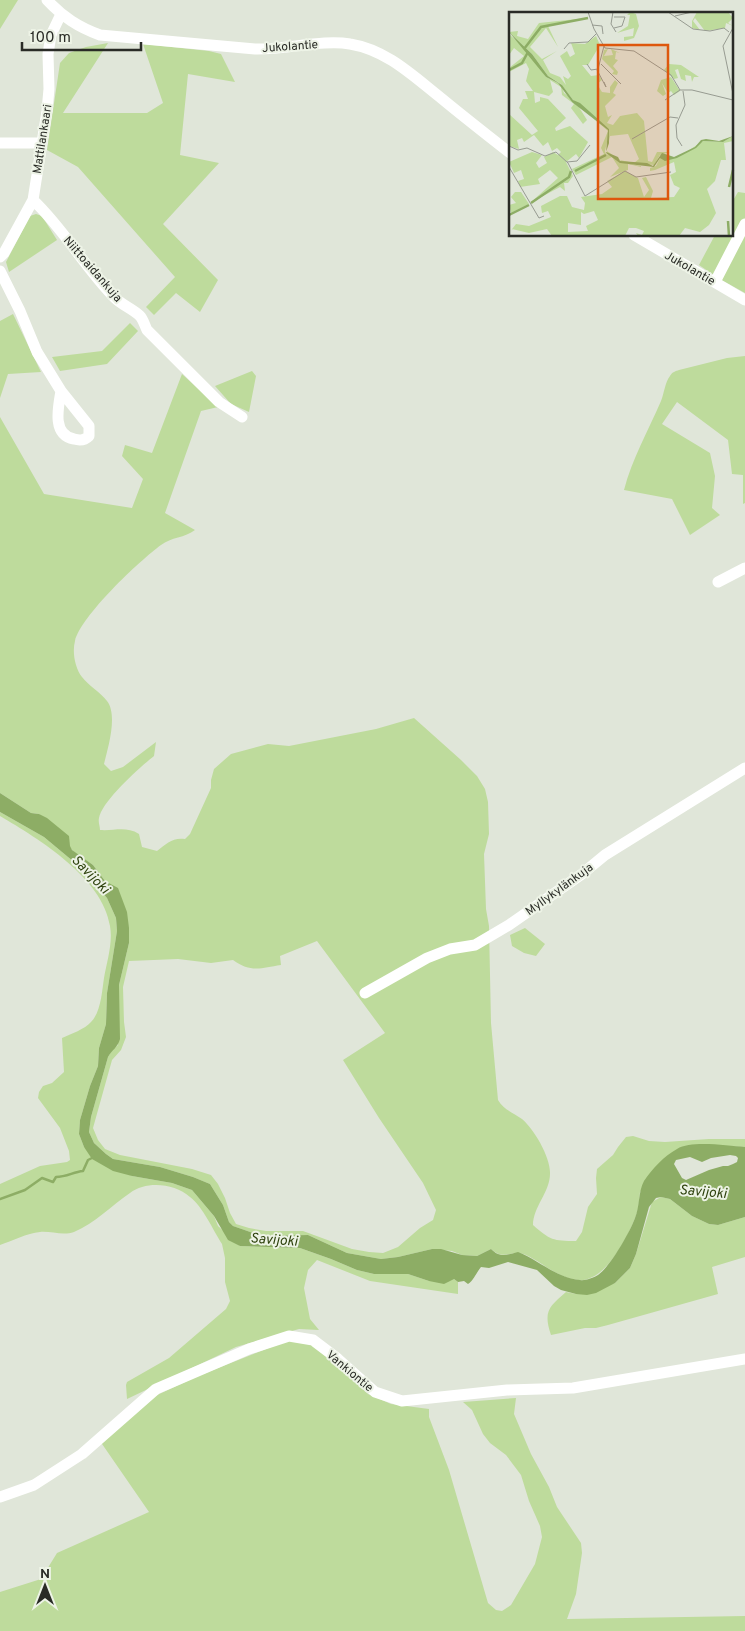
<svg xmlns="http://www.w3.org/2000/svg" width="745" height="1631" viewBox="0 0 745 1631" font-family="Overpass,sans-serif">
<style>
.green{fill:#bedb9c;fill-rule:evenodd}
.water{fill:#8dad65;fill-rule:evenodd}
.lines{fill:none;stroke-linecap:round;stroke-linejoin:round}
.stream{stroke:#8dad65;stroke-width:2.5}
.minor{stroke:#fff;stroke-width:11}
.labels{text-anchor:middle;stroke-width:4;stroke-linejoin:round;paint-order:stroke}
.street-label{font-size:12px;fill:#292b26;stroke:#edf3e6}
.water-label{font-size:14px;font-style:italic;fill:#2d410c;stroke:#edf3e6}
.inset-river{fill:none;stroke:#8dad65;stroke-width:2.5}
.inset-road{fill:none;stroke:#979b91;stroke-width:1}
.view{fill:#de570d;fill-opacity:0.15;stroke:#de570d;stroke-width:2.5}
.inset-edge{fill:none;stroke:#292b26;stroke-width:2.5}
</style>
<rect width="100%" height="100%" fill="#e0e6d9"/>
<path class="green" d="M 0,0 L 18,0 L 0,29 Z
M 108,43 L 63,113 L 147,113 L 163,103 L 143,44 L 209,51 L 221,54 L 235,82 L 188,74 L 180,155 L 219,163 L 163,224 L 218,280 L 200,312 L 176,293 L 154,315 L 146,307 L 175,277 L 78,167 L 47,150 L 60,63 L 69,53 L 86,47 Z
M 738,192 L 745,193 L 745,293 L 718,278 L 699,265 L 715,235 L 731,235 L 731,204 Z
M 36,214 L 42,216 L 57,240 L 9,272 L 6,262 L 30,216 Z
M 13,314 L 41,372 L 8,374 L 0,398 L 0,321 Z
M 130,323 L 138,331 L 107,364 L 60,371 L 52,357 L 102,351 Z
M 745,356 L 745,503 L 743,504 L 743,475 L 732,474 L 728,440 L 677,402 L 662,424 L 710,453 L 715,476 L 712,508 L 720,515 L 690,535 L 672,499 L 624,490 C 632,459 648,431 661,401 C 664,394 665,382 670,376 C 672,372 676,371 679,370 L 727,358 Z
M 252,371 L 256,376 L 249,412 L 231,404 L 215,386 Z
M 182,374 L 218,407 L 201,411 L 165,513 L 195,530 C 185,538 171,537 161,545 C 139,561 81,616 75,641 C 72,652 75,668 82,677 C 89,686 100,692 107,701 C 118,715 108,748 104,764 L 111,771 L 123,767 L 156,742 L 154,756 C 140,767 102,801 99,818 C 98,822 100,826 100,830 C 115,831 126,826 139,834 L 142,847 L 157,851 C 166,844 173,837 185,839 L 190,834 L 211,788 L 211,780 L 214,769 L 231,754 L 268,744 L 289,746 L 376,729 L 414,718 L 461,760 L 477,776 L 485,789 L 488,802 L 489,834 L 484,854 L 486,909 L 489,926 L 491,1023 L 498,1100 C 503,1109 513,1113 522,1119 C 534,1129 551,1158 550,1174 C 550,1192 533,1207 533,1225 C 550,1240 553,1241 576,1241 L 582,1232 L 588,1207 L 597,1194 L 596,1178 L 597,1169 L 613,1155 L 618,1147 L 626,1137 L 633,1136 L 649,1141 L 665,1142 L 709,1139 L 745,1139 L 745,1147 L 691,1145 L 640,1192 C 639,1201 639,1210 635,1218 C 627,1239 604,1283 578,1280 C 556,1277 545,1264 526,1255 C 511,1248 505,1262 491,1249 L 477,1256 L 462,1255 L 452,1251 L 432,1249 L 398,1257 L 381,1259 L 347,1253 L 308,1235 L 262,1236 L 233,1226 L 229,1222 L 223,1205 L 210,1184 L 193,1177 L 160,1167 L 113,1159 L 106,1154 L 94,1143 L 89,1132 L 91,1117 L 108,1057 L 112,1050 L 118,1045 L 119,985 L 129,943 L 113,887 L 105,881 L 93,865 L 74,852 L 39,814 L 31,813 L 0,793 L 0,417 L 44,494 L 132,508 L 143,479 L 122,456 L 125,445 L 152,453 ZM 317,941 L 385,1033 L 343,1060 L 379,1118 L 423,1183 L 436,1210 L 433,1220 L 420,1228 L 398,1247 L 383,1253 L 369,1252 L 352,1249 L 303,1231 L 266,1231 L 249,1228 L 236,1224 L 230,1213 L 225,1198 L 218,1184 L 211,1175 L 192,1169 L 120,1155 L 105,1149 L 98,1140 L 93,1128 L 112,1060 L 121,1050 L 126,1037 L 124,1022 L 123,987 L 129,961 L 178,959 L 211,963 L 233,960 C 251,973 261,968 281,965 L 280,956 Z
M 0,812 L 44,837 L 80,867 L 107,898 L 116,918 L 117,931 L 107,993 L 106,1024 L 99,1048 L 98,1066 L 90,1086 L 80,1120 L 79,1134 L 84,1147 L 132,1176 L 172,1183 L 192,1190 L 214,1216 L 218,1226 L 240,1246 L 300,1248 L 331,1259 L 357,1270 L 374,1274 L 408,1274 L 429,1281 L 454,1279 L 458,1282 L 458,1294 L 370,1281 L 317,1260 L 308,1270 L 304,1288 L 310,1319 L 319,1330 L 299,1329 L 236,1347 L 127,1399 L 126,1385 L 127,1382 L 169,1358 L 226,1309 L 230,1301 L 225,1282 L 225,1258 L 222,1244 C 213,1230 203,1207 190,1197 C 174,1183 146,1181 130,1193 C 111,1206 95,1223 74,1232 C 63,1236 51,1231 40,1232 C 27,1233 12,1241 0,1245 L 0,1184 L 40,1166 L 67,1162 L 70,1160 L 69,1151 L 60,1128 L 38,1098 L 39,1092 L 43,1086 L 52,1083 L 64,1072 L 62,1038 C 71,1034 85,1029 91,1022 C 101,1012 102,991 104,978 C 107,961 113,943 110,926 C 103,878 39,839 0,816 Z
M 525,928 L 545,944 L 536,956 L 524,953 L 512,946 L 510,935 Z
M 661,1197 L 670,1199 L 692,1216 L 709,1224 L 718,1225 L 745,1217 L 745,1257 L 712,1267 L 718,1294 L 608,1325 L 596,1328 L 585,1328 L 551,1335 C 543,1311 549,1307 566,1292 L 576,1294 L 615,1283 L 630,1268 L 636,1254 L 652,1202 Z
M 289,1340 L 311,1344 L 335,1363 L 368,1394 L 391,1404 L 429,1409 L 429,1417 L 449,1470 L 488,1603 L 496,1610 L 502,1611 L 511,1605 L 535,1564 L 542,1537 L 540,1526 L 529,1501 L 521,1475 L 506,1455 L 490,1443 L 483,1434 L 472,1410 L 463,1402 L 516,1398 L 514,1414 L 531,1454 L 549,1487 L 557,1507 L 581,1543 L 582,1553 L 576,1594 L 567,1619 L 745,1616 L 745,1631 L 0,1631 L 0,1592 L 41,1579 L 57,1553 L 149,1512 L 100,1441 L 155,1396 L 198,1376 Z"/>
<path class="water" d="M 0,793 L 31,813 L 39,814 L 47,818 L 69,836 L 70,846 L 72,850 L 93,865 L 105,881 L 118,888 L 127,912 L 129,928 L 129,943 L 119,985 L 120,1039 C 118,1047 112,1050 108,1057 L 91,1117 L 89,1132 L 94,1143 L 106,1154 L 113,1159 L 160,1167 L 193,1177 L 210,1184 L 223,1205 L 229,1222 L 233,1226 L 262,1236 L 308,1235 L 347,1253 L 381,1259 L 398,1257 L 432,1249 L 441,1249 L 462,1255 L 477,1256 L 491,1249 C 500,1258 506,1255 518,1252 C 539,1260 556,1278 580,1280 C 585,1281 593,1278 598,1275 C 610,1267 630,1232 635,1218 C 640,1206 638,1192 644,1181 C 652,1169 664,1156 677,1149 C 692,1140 727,1146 745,1147 L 745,1217 L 718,1225 L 709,1224 L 692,1216 L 670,1199 L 661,1197 L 656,1198 L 649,1207 L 636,1254 L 630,1268 L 615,1283 L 596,1293 L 587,1295 L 576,1294 L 561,1290 L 554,1286 L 537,1270 L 508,1262 L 489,1268 L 481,1267 C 476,1273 474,1280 468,1284 L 464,1281 L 458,1282 L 454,1279 L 444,1284 L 429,1281 L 408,1274 L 374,1274 L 357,1270 L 331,1259 L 300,1248 L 240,1246 L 228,1240 L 214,1216 L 192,1190 L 172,1183 L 132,1176 L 113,1171 L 92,1159 L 84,1147 L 79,1134 L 80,1120 L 90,1086 L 98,1066 L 99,1048 L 106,1024 L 107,993 L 117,931 L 116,918 L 107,898 L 80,867 L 44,837 L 0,812 ZM 730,1155 L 736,1156 L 738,1158 L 737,1162 L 733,1164 L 728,1166 L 723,1166 L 709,1170 L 686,1180 L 682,1178 L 674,1164 L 676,1160 L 690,1157 L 702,1162 L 711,1158 Z"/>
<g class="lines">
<path class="stream" d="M 0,1199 L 25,1190 L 42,1178 L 53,1182 L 56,1177 C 67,1177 73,1172 83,1171 L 88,1160 L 94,1157"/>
<path class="minor" d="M 47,0 C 63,17 78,27 100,35 L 255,49 C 285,50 323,39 350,44 C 387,50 413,76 441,98 C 464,117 487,135 510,153
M 0,143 L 41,143
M 33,200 C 64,229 85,268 115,298 C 122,305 133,309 140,316 C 143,319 145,326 147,330 L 219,402 L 242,417
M 634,235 L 745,300
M 0,257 L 4,253 L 33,200 L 47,111 L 49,89 L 48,54 L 51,35 L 61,14
M 0,271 L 20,311 L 37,352 L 61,391 L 89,426 L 89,436 C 85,440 81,441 74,439 C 52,435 58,408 61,391
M 715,282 L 745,224
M 718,582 L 745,568
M 365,993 L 427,958 L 450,949 L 475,945 L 509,925 L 582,874 L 605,855 L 745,768
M 0,1497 L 34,1485 L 82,1454 L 156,1389 L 249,1349 L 289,1336 L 313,1340 L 338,1359 L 375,1392 L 402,1401 L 507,1390 L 573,1388 L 745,1359"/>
</g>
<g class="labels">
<g class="street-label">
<text transform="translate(290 46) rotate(-4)" y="4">Jukolantie</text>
<text transform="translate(42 139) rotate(-81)" y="4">Mattilankaari</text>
<text transform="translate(690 268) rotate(30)" y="4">Jukolantie</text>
<text transform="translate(93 269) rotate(49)" y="4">Niittoaidankuja</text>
<text transform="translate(559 889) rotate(-36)" y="4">Myllykylänkuja</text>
<text transform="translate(350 1371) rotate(40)" y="4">Vankiontie</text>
</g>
<g class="water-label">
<text transform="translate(91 874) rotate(46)" y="5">Savijoki</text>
<text transform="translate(703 1191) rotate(5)" y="5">Savijoki</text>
<text transform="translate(274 1239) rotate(4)" y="5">Savijoki</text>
</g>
</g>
<g transform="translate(509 12)">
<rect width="224" height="224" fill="#e0e6d9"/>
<path d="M 121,0 L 127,2 L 130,14 L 125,26 L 115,29 L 115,25 L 124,24 L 125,16 L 108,21 L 119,14 L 121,3 L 118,3 ZM 188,0 L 219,0 L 224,6 L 219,11 L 224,14 L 217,11 L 216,16 L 196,19 L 186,6 L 184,9 L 191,18 L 183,16 L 183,9 ZM 78,6 L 39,14 L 49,35 L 37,16 L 21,35 L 33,47 L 48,39 L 34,48 L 41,61 L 51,65 L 57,73 L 54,64 L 59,67 L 62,64 L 51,44 L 58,39 L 61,45 L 66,42 L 62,31 L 76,32 L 87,24 L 91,33 L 79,53 L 73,53 L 82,64 L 90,63 L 93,68 L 88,72 L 93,80 L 101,81 L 101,75 L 106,68 L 109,71 L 104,81 L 107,83 L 96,94 L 99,105 L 103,103 L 98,111 L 104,113 L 111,104 L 128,101 L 135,109 L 139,149 L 143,150 L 148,140 L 161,140 L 151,143 L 145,153 L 114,150 L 98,141 L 100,117 L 64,88 L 52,72 L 39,64 L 23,42 L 0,20 L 9,19 L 8,24 L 19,27 L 30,11 ZM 119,122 L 130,147 L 125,151 L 111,148 L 98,139 L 101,124 ZM 0,22 L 23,43 L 37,65 L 49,71 L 53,75 L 55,81 L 59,84 L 63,90 L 71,93 L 86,108 L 93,112 L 99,118 L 100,121 L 96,139 L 97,142 L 107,145 L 111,150 L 132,154 L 132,155 L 119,152 L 119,158 L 101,165 L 110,156 L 103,145 L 67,163 L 63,157 L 95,142 L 92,136 L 99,119 L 68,92 L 78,108 L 74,112 L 62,96 L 65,92 L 53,83 L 52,75 L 41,68 L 44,80 L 40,84 L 25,80 L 26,91 L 31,89 L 31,85 L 39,87 L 57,106 L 46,116 L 47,119 L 61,114 L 79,130 L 70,146 L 67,142 L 57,150 L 64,164 L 59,171 L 55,171 L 56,179 L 51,175 L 21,191 L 49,166 L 41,158 L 29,167 L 31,172 L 11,175 L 9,169 L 15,167 L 12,158 L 5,161 L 0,150 L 23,140 L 33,143 L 27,151 L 30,156 L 38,151 L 35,145 L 44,140 L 49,143 L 52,140 L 48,136 L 43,139 L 39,130 L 34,134 L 25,123 L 15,130 L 13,126 L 8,128 L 10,137 L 0,134 L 0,102 L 23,123 L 29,119 L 10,96 L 14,87 L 19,87 L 16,79 L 24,79 L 17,69 L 20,57 L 17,51 L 0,60 L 0,56 L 15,44 L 5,36 L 0,43 ZM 99,37 L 95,44 L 104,43 L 102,37 L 111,41 L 107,40 L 106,47 L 109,48 L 104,54 L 109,60 L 108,63 L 103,62 L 105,59 L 93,47 L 95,38 ZM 160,52 L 172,53 L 190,65 L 185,65 L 183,70 L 182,64 L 176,63 L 177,69 L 172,67 L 169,57 L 166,58 L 169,66 L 165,67 L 155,58 ZM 162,65 L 171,79 L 165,83 L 162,79 L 159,81 L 153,71 L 157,82 L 154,84 L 148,79 L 152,68 ZM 224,124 L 224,129 L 215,131 L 217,148 L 212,148 L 206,169 L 198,177 L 207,201 L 200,213 L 191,220 L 176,216 L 170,224 L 129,224 L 127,221 L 133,223 L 135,219 L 127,216 L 120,216 L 116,224 L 43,224 L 38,217 L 20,221 L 3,217 L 0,221 L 7,212 L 20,214 L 42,205 L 39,199 L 33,201 L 32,194 L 51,184 L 58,184 L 63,195 L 75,198 L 76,191 L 72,185 L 93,182 L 103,175 L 98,169 L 116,159 L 129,166 L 135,185 L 140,178 L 133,166 L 137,165 L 144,179 L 142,186 L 165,185 L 171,176 L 165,173 L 161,163 L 167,160 L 165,150 L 146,158 L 141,159 L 141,156 L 147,154 L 151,146 L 168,146 L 194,129 L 214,130 ZM 85,199 L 89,208 L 77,214 L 79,219 L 59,220 L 59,211 L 72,213 L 72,200 L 75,202 ZM 6,180 L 12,180 L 20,192 L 2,201 L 0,193 L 7,191 L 2,185 Z" fill="#bedb9c" fill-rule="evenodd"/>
<path d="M 0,20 L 23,42 L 39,64 L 53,73 L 64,88 L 71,91 L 100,117 L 100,131 L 97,140 L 109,145 L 111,149 L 138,151 L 144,154 L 153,141 L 165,145 L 186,135 L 192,128 L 197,127 L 210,129 L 224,124 L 214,130 L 194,129 L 187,136 L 168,146 L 156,149 L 151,146 L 145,155 L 111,151 L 97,141 L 99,118 L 63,90 L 49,71 L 37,65 Z" fill="#8dad65"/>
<path class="inset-river" d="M 15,37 L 32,15 L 79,6M 0,58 L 13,51 L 19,40M 66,159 L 97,143M 220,175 L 224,158M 22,191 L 60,165 L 62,159M 0,203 L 20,193M 219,209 L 220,224"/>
<path class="inset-road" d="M 79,0 L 85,17 L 96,36 L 125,39 L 162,63 L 171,78 L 183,78 L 224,88M 104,0 L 102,12 L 107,20M 159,0 L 184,17 L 201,19 L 215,16 L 220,20M 166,4 L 183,0M 105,5 L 116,5 L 113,14 L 105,16M 83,13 L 93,14 L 94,22M 224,16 L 214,34 L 224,82M 55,37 L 60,31 L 79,30 L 87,22M 78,52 L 82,58 L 89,57 L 95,34M 92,52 L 112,72M 88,58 L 97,75 L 95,70M 156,88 L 171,78M 123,127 L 161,105 L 169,106M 0,134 L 9,138 L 18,136 L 36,144 L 47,140 L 59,151 L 76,184 L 116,159 L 127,165 L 162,160M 173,134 L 168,126 L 167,113 L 176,93 L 174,79M 58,150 L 68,149 L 81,133M 0,155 L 30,206 L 35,204"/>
<path class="view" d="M 89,33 L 159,33 L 159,187 L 89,187 Z"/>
<rect width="224" height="224" class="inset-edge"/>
</g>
<g transform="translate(45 1586)" stroke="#edf3e6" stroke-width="4" paint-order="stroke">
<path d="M0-4L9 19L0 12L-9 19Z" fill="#292b26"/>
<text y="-8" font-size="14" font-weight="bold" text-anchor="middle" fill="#292b26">N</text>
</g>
<path d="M22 42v8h119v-8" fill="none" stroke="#292b26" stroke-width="2.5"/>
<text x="30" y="42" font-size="15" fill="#292b26" stroke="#edf3e6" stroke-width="4" paint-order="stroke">100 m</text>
</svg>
